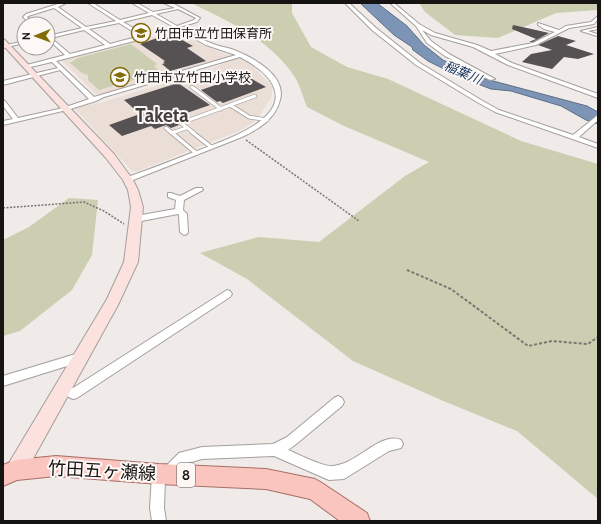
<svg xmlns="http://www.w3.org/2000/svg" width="601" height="524" viewBox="0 0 601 524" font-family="Cabin,'Noto Sans JP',sans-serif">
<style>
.built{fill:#eaded7}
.green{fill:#cbceb0}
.water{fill:#7c94b6;stroke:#5d6e85}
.building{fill:#565253}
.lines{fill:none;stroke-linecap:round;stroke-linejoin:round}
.lane-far1-casing{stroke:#a39f9c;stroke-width:4.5}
.lane-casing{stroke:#a39f9c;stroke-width:5}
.street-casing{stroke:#a39f9c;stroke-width:2}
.secondary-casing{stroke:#a39f9c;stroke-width:2}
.primary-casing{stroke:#a76e66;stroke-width:2}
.path-far1{stroke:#787573;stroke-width:1.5;stroke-dasharray:2 1.5;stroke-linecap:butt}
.path{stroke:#787573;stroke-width:2;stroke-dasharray:3 2;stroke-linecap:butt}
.lane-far1{stroke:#fff;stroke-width:3}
.lane{stroke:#fff;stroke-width:3.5}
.street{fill:#fff;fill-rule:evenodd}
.secondary{fill:#fce2df;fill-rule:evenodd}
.primary{fill:#fac5be;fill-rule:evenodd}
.labels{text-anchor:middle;stroke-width:4;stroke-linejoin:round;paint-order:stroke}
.far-poi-label{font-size:13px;fill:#151413;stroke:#fdf8f6;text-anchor:start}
.far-water-label{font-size:13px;font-style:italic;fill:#153562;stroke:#fdf8f6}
.shield{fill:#fdf8f6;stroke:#5b5857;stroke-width:1}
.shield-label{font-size:14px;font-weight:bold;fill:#151413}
.near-street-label{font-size:18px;fill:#151413;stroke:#fdf8f6}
.far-town-label{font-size:19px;font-weight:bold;fill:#44403e;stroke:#fdf8f6}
</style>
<rect width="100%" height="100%" fill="#f0ebe8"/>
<path class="built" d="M 175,32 L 210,48 L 232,56 L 103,94 L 96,94 L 61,60 Z
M 237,57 L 252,66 L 272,86 L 272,96 L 262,112 L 254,122 L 241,130 L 138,171 L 132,171 L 75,109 L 81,106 L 100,103 L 213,68 Z"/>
<path class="green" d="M 191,3 L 292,3 L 292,13 L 311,47 L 347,67 L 388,79 L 521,141 L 598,164 L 598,499 L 517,431 L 441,400 L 353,361 L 247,279 L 200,253 L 259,237 L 319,242 L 405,176 L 429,162 L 344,126 L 307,107 C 303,97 300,85 294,76 C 270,40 228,21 191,3 Z
M 419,3 L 598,3 L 598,10 L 556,13 L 498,38 L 455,35 L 425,12 Z
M 131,44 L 157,64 L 154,66 L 161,72 L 99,90 L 88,80 L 88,75 L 82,73 L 70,63 L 78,58 Z
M 69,198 L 98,200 L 92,255 L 72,290 L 20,331 L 3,336 L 3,240 L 29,227 Z"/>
<path class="water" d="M 360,3 L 377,3 L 407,26 L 424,45 L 443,60 L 463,70 L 482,78 L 587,106 L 598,112 L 598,124 L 586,120 L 561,106 L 511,91 L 491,89 L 462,78 L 428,61 L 413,50 L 412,47 L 394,35 Z"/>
<path class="building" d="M 513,25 L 536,30 L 549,33 L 533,42 L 529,42 L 536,39 L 512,29 Z
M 163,36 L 165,38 L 175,36 L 193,46 L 187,48 L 206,61 L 170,71 L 162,64 L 165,63 L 163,62 L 165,61 L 140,44 Z
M 558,36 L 576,41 L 566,45 L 594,54 L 578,59 L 564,57 L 552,69 L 522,62 L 531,54 L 552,50 L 538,45 Z
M 236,70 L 266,87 L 223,103 L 220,101 L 217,102 L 201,90 L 233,79 L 225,74 Z
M 178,83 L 210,105 L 181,115 L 185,118 L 176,122 L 179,125 L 171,128 L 166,125 L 155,129 L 151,126 L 122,136 L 109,125 L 140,114 L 124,100 Z"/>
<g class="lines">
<defs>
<path id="lane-far1" d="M 192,87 L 221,109
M 230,105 L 249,117 L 267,120
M 166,128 L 172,133
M 172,133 L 186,128
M 194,133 L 181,123 L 255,96"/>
<path id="lane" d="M 171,132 L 196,153
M 192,132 L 211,147
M 172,133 L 174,132"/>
<path id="street" d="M 61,3 L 66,3 L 58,7 L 86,27 L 116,21 L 88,3 L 93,3 L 120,20 L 149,13 L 132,3 L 137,3 L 153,12 L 175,8 L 164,3 L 174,4 L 200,18 L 197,22 L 180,27 C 191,33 202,40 213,44 C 220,47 227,47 234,50 C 252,57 287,75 280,100 C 275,119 259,129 242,137 L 128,182 L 125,182 L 125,178 C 148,170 171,161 194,152 C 212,145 231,139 248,129 C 293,104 278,77 240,57 L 104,97 L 96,101 L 67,110 L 3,125 L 3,121 L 13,119 L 3,106 L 3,100 L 5,101 L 18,118 L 63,108 L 89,99 L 60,70 L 3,85 L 3,81 L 58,68 L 52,62 L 26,68 L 23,66 L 65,55 L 48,39 L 48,36 L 82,28 L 54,8 L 28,16 L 27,17 L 35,24 L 30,24 L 23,17 L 26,14 ZM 178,9 L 196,18 L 194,20 L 177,26 L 156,14 ZM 152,15 L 206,45 L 236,55 L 94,97 L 56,61 L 142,39 L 145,37 L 145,35 L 123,22 ZM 119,23 L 140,36 L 110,44 L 89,29 ZM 84,30 L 105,45 L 70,54 L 51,38 Z
M 345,3 L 349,3 L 376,28 L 420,63 L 481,100 L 499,110 L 573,135 L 598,115 L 598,120 L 579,137 L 598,144 L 598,148 L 495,112 L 477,102 L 416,65 L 372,30 Z
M 390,3 L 394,3 L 419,24 L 435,33 L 477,45 L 491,51 L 533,43 L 555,32 L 544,29 L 538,25 L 538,23 L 559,30 L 566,26 L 591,22 L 598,16 L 598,19 L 594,24 L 569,28 L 536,45 L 495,54 L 512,63 L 598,94 L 598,98 L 508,65 L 473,47 L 431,35 L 422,30 L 431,41 L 449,54 L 495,79 L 490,80 L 445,56 L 427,43 L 416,26 Z
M 598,27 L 598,29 L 588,31 L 597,34 L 597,36 L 581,31 Z
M 24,41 L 24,43 L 3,48 L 3,46 Z
M 196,188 L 202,188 L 203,190 L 184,200 L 183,210 L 187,214 L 188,232 L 187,234 L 184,235 L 180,232 L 179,215 L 178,214 L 136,222 L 132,219 L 136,216 L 175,209 L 176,200 L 168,197 L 168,193 L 171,193 L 180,196 Z
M 227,290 L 230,291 L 232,294 L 230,297 L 77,398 L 73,399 L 58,392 L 56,388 L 58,384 L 62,383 L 73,388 Z
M 79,353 L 83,355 L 84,358 L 83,361 L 3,386 L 3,376 Z
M 338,396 L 342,398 L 344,402 L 342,406 L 295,445 L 288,450 C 298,454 321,466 331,466 C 356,466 380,431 401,440 L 403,444 L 401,448 L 389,451 L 344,479 L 329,480 L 274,456 L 202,459 L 188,463 L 173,478 L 168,480 L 165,479 L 164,508 L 166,521 L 152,521 L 150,508 L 152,474 L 154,469 L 159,467 L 163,469 L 179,453 L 202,447 L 273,444 L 287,437 L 334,398 Z"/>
<path id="secondary" d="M 3,39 L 5,40 L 114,154 L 133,180 L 138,190 L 143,207 L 138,262 L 118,305 L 23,477 L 16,479 L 9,477 L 7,470 L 9,463 L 107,299 L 124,262 L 131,207 L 128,190 L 123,180 L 106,158 L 3,45 Z"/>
<path id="primary" d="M 56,456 L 159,464 L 266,469 L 315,479 L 322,483 L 367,513 L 370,521 L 340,521 L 310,499 L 266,489 L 159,484 L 56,476 L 17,480 L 3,486 L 3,465 L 16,460 Z"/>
</defs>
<use href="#lane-far1" class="lane-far1-casing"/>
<use href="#lane" class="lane-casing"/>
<use href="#street" class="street-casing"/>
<use href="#secondary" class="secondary-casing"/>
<use href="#primary" class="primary-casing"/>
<path class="path-far1" d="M 246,140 L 359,221
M 3,208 L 84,202 L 104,211 L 124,224"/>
<path class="path" d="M 407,270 L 451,289 L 528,346 L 552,341 L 588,344 L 598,337"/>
<use href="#lane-far1" class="lane-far1"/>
<use href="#lane" class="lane"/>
<use href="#street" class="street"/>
<use href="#secondary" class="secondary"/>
<use href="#primary" class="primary"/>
</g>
<defs>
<symbol id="school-ring" viewBox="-11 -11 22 22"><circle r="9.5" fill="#fdf8f6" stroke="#816c08" stroke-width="1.5"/><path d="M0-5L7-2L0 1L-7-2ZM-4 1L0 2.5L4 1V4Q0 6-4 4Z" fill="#816c08"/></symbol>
</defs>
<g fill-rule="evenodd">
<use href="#school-ring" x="130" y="22" width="22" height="22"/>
<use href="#school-ring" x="109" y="66" width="22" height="22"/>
</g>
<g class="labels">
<g class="far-poi-label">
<text x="155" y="38">竹田市立竹田保育所</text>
<text x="134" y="82">竹田市立竹田小学校</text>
</g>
<g class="far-water-label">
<text transform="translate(463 72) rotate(23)" y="5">稲葉川</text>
</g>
<rect class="shield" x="177" y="463" width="18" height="24" rx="3"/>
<g class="shield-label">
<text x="186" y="480">8</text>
</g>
<g class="near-street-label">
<text transform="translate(102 471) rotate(3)" y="6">竹田五ヶ瀬線</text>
</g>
<g class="far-town-label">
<text x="162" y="122">Taketa</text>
</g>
</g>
<rect width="601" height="524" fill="none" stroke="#151413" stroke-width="8"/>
<g transform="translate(36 36) rotate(269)"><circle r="19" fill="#fdf8f6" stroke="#a09d9b"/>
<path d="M0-3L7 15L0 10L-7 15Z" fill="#816c08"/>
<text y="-6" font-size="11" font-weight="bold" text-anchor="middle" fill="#151413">N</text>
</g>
</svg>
